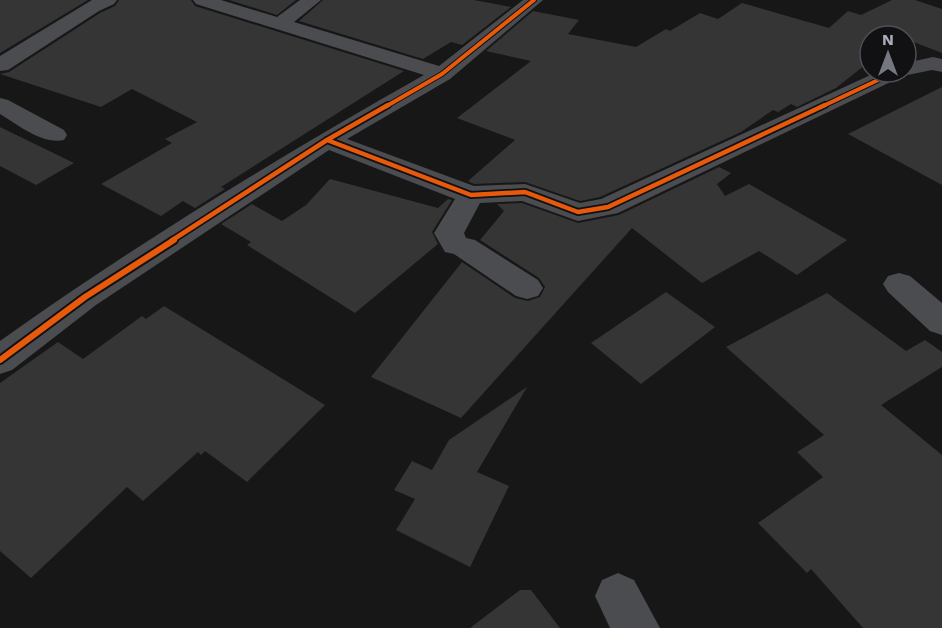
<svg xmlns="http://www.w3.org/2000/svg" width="942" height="628" viewBox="0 0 942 628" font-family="'Work Sans',sans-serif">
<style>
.building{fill:#353536}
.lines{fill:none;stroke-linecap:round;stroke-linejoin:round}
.minor{fill:#4b4c50;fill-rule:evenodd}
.cycleway-far2-casing{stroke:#111113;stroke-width:6}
.cycleway-far1-casing{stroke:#111113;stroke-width:8}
.cycleway-casing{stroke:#111113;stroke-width:10}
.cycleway-far2{stroke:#e8590c;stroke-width:4}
.cycleway-far1{stroke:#e8590c;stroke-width:4.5}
.cycleway{stroke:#e8590c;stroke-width:6}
</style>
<rect width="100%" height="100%" fill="#171717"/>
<path class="building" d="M 0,0 L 88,0 L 0,53 Z
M 119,0 L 191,0 L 195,6 L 404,71 L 221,187 L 225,189 L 195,208 L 183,201 L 161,216 L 101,184 L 172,143 L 165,139 L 197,122 L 132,89 L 101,107 L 0,74 L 9,72 L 100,13 L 115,6 Z
M 229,0 L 296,0 L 277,15 Z
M 323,0 L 474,0 L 511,7 L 462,45 L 451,42 L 423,59 L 299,21 Z
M 892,0 L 915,0 L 942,9 L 942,53 L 906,39 L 906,36 L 870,36 L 870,61 L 836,88 L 797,107 L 791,104 L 778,112 L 773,110 L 741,132 L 600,197 L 580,201 L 525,182 L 474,184 L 468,181 L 515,140 L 457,118 L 531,61 L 486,51 L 533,11 L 579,20 L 568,34 L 636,47 L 666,29 L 670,31 L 700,13 L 718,19 L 742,3 L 829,28 L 848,11 L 861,15 Z
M 942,87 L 942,185 L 848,134 Z
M 0,127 L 74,163 L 36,185 L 0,166 Z
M 719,167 L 731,173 L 717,184 L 725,196 L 749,184 L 847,240 L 797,275 L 759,251 L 702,283 L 632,228 L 461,418 L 371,377 L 462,262 L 515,298 L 528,301 L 540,297 L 545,287 L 539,278 L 480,240 L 504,211 L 497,204 L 522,203 L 578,223 L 619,215 Z
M 330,179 L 438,208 L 448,199 L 452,200 L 432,232 L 438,244 L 355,313 L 247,245 L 251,242 L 221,224 L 252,204 L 282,221 L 306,205 Z
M 666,292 L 715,327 L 641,384 L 591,343 Z
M 827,293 L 906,351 L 925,340 L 942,352 L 942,367 L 881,405 L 942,455 L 942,628 L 863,628 L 811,569 L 807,573 L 758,523 L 823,477 L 797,452 L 824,435 L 726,347 Z
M 164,306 L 325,405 L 247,482 L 205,451 L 201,455 L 198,452 L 143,501 L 127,487 L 31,578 L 0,551 L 0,383 L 58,342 L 83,359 L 142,316 L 146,319 Z
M 527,387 L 477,472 L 509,486 L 470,567 L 396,530 L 415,499 L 394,490 L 412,461 L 432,470 L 449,440 Z
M 520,590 L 531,590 L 560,628 L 470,628 Z"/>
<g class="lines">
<path class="minor" d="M 92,0 L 117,0 L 114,4 L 99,11 L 8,70 L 0,71 L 0,56 Z
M 193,0 L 221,0 L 277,17 L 300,0 L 321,0 L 294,22 L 439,66 L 523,0 L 543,0 L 450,79 L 347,139 L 474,186 L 525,184 L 580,203 L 601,199 L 877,72 L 906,72 L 906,63 L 933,57 L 942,59 L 942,72 L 932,70 L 903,76 L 618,213 L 578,221 L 522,201 L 480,203 L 464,233 L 466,238 L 475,240 L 538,280 L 543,288 L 538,296 L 527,299 L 516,296 L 454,254 L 445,252 L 434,233 L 455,199 L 329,150 L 96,305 L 12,370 L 0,374 L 0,341 C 136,244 279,157 424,75 L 196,4 Z
M 0,98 L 8,100 L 64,130 L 67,135 L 64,140 C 43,145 18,125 0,114 Z
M 899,273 L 910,276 L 942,303 L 942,335 L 930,331 L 888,292 L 883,284 L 888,276 Z
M 618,573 L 634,580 L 660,628 L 610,628 L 595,596 L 602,580 Z"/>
<defs>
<path id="cycleway-far2" d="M 385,107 L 442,74 L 534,0
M 821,107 L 895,72"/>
<path id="cycleway-far1" d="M 327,140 L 471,195 L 525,192 L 578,212 L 608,207 L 825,105
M 171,241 L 327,140 L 388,105"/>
<path id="cycleway" d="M 0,360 L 85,297 L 174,240"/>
</defs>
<use href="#cycleway-far2" class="cycleway-far2-casing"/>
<use href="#cycleway-far1" class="cycleway-far1-casing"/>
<use href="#cycleway" class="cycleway-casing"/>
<use href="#cycleway-far2" class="cycleway-far2"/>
<use href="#cycleway-far1" class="cycleway-far1"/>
<use href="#cycleway" class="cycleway"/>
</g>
<g transform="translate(888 54)"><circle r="28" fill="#111113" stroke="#4d4f55" stroke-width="1.5"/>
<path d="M0-4.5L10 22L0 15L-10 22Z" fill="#757880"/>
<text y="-9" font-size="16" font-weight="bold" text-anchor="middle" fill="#a8adb8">N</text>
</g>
</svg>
